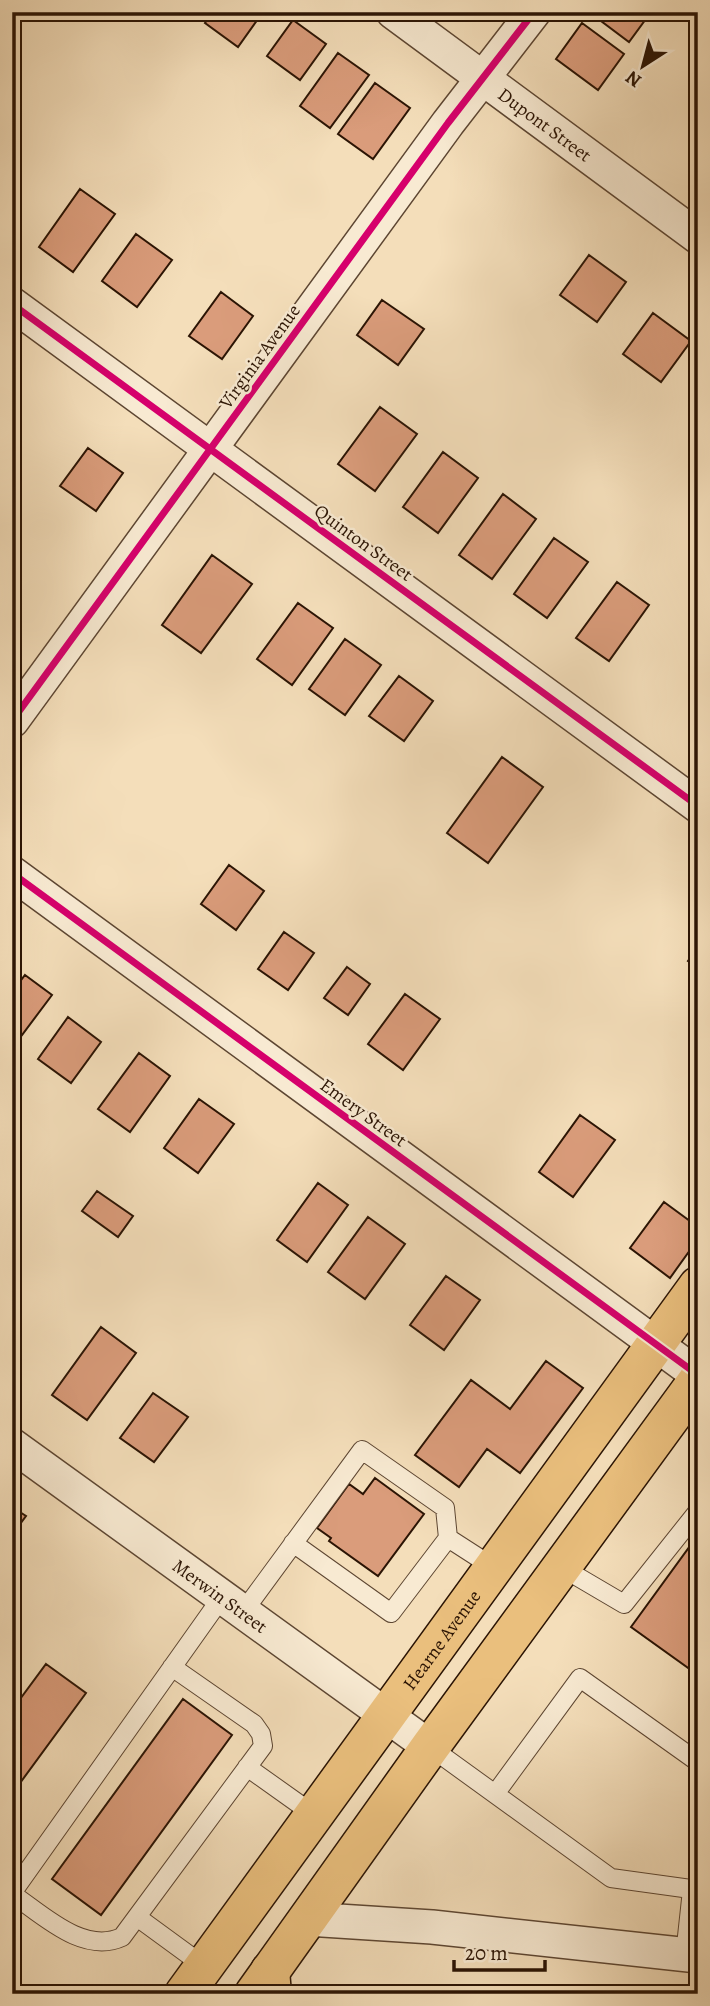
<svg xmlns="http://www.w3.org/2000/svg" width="710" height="2006" viewBox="0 0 710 2006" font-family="Alegreya,serif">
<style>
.building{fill:#da9c7b;stroke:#2b1404;stroke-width:2}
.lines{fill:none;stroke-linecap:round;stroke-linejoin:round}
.lane-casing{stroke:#5d4632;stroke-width:20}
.street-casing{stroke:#5d4632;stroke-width:36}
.primary-casing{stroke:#2b1404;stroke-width:41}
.highway-casing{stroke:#2b1404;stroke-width:41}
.lane{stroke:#f8ead2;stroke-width:18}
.street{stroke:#f8ead2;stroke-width:33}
.primary{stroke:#eabf7d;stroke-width:38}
.highway{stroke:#eabf7d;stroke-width:38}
.cycleway-casing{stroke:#f8ead2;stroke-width:11}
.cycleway{stroke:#d6006c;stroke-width:7}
.labels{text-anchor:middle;stroke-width:5;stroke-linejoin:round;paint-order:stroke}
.street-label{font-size:19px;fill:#2b1404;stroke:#f8ead2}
</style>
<rect width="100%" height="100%" fill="#f4deba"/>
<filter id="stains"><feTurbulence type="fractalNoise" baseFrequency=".00286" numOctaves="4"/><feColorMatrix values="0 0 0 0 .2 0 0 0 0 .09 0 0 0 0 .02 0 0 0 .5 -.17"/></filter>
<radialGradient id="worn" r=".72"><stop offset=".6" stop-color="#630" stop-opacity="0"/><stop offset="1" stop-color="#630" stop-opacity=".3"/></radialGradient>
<path class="building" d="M 213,12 L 263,12 L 238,47 L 205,23 Z
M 589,12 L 651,12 L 629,42 Z
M 293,20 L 326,44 L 300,80 L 267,56 Z
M 582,23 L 624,54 L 598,90 L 556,59 Z
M 338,53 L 369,75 L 330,128 L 300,106 Z
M 375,83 L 410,108 L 373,159 L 338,134 Z
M 80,189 L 115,214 L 73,272 L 39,247 Z
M 136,234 L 172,260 L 137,307 L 102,281 Z
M 589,255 L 626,282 L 597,322 L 560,295 Z
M 221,292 L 253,316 L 222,359 L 189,336 Z
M 382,300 L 424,329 L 398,365 L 357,335 Z
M 653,313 L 691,341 L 661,382 L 623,354 Z
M 380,407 L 417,434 L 375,491 L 338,464 Z
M 88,448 L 123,473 L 96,511 L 60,486 Z
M 443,452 L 478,478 L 438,533 L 403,507 Z
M 503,494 L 536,519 L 492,579 L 459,555 Z
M 554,538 L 588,562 L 547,618 L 514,594 Z
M 212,555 L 252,584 L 201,653 L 162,625 Z
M 617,582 L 649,605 L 609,661 L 576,638 Z
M 298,603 L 333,628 L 292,685 L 257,659 Z
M 345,639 L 381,665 L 345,715 L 309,689 Z
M 399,676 L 433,701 L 404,741 L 369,716 Z
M 502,757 L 543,787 L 488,863 L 447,833 Z
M 229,865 L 264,891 L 236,930 L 201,904 Z
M 284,932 L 314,953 L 288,990 L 258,969 Z
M 698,947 L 698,968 L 688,961 Z
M 347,967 L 370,984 L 348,1015 L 324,998 Z
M 25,975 L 52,995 L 16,1043 L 12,1040 L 12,992 Z
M 405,994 L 440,1019 L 403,1070 L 368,1044 Z
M 68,1017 L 101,1042 L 71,1083 L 38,1059 Z
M 139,1053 L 170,1076 L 130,1132 L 98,1109 Z
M 199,1099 L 234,1124 L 198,1173 L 164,1148 Z
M 580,1115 L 615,1140 L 573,1197 L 539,1172 Z
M 318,1183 L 348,1205 L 307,1262 L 277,1240 Z
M 97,1191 L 133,1216 L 118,1237 L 82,1211 Z
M 664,1202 L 698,1227 L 698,1239 L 670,1278 L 630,1248 Z
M 368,1217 L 405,1244 L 365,1299 L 328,1272 Z
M 446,1276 L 480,1300 L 444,1350 L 410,1325 Z
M 101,1327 L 136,1353 L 87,1420 L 52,1395 Z
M 546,1361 L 583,1388 L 520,1473 L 487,1449 L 459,1487 L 415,1455 L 471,1380 L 510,1409 Z
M 153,1393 L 188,1417 L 154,1462 L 120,1438 Z
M 375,1478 L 424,1514 L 378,1576 L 329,1541 L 331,1538 L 317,1528 L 349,1484 L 363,1494 Z
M 12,1507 L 26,1516 L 12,1535 Z
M 690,1546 L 698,1552 L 698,1675 L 631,1627 Z
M 46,1664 L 86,1693 L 12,1794 L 12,1710 Z
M 183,1699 L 232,1735 L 101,1915 L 52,1879 Z"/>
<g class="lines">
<defs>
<path id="lane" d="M 448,1538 L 493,1567
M 561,1567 L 624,1604 L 698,1511
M 243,1612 L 362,1450 L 445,1508 L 448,1538 L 391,1613 L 293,1543
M 430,1747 L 611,1878 L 698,1890
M 247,1767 L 313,1814
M 495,1794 L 580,1678 L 698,1762
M 12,1893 L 222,1597
M 12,1894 C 42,1914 83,1955 122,1937 L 263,1746 L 261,1734 L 254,1724 L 172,1667
M 137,1917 L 204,1966
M 685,1955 L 692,1890"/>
<g id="street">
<path id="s1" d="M 393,12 L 698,237"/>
<path d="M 12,304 L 698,806"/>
<path d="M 12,721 L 448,123 L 534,12"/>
<path d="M 12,873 L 698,1375"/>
<path id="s2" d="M 12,1445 L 430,1747"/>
<path d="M 307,1919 L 432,1927 L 698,1956"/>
</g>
<g id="primary">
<path id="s3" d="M 184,1994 L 698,1286"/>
<path d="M 254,1994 L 430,1747 L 698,1380"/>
</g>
<path id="highway" d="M 270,1971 L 272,1994"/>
</defs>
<use href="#lane" class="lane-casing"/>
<use href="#street" class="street-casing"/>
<use href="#primary" class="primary-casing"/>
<use href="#highway" class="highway-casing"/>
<use href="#lane" class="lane"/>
<use href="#street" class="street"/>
<use href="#primary" class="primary"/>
<use href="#highway" class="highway"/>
<defs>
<path id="cycleway" d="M 12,304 L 698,806
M 12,721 L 448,123 L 534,12
M 12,873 L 698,1375"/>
</defs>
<use href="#cycleway" class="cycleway-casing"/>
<use href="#cycleway" class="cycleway"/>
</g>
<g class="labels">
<g class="street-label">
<text dy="7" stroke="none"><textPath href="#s1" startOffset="189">Dupont Street</textPath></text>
<text transform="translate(259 356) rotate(-54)" y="7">Virginia Avenue</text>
<text transform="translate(364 542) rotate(36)" y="7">Quinton Street</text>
<text transform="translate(364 1112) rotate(36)" y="7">Emery Street</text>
<text dy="7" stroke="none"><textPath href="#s2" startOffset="257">Merwin Street</textPath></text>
<text dy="7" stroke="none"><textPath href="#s3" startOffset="438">Hearne Avenue</textPath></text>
</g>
</g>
<rect width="710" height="2006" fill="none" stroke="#f4deba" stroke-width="42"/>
<rect x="14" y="14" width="682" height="1978" fill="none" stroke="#2b1404" stroke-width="3.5"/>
<rect x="21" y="21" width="668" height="1964" fill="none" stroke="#2b1404" stroke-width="2"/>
<g transform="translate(643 66) rotate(216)" stroke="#f8ead2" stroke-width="5" paint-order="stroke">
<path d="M0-5L12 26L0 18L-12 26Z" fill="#2b1404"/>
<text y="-10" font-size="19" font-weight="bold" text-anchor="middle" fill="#2b1404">N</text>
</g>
<path d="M454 1960v10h91v-10" fill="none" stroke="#2b1404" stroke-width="3.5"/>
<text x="465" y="1960" font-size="21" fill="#2b1404" stroke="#f8ead2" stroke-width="5" paint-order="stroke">20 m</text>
<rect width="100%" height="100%" filter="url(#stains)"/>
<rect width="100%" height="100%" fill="url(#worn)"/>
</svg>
